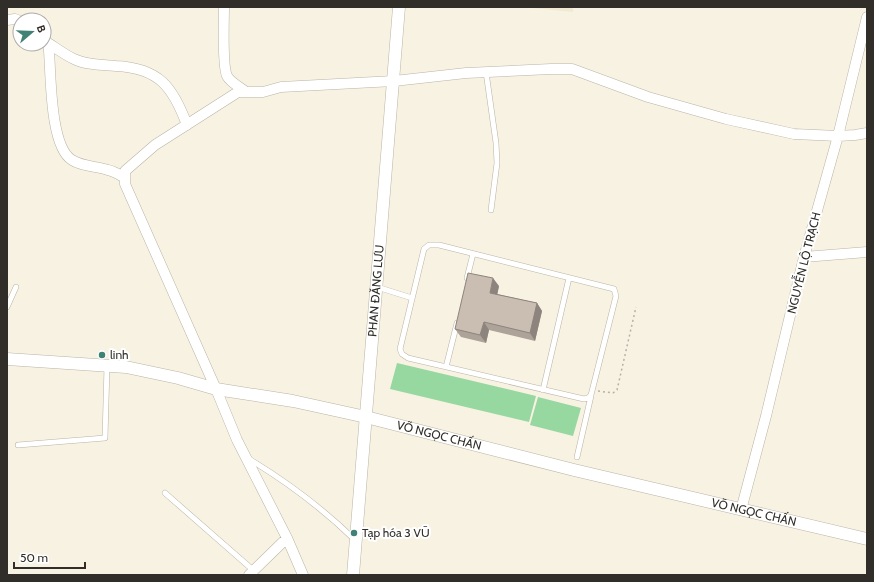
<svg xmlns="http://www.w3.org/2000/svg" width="874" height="582" viewBox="0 0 874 582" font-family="Cabin,sans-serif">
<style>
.built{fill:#f1e9d2}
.green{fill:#97d7a0}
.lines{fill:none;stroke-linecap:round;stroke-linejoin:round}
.service-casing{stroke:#bab4a6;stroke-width:6}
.minor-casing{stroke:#bab4a6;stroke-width:11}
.tertiary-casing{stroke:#bab4a6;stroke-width:13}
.path{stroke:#b6b1a6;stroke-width:1.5;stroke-dasharray:2 3;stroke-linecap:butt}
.service{stroke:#fff;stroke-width:5}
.minor{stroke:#fff;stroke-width:10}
.tertiary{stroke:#fff;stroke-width:12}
.wall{fill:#aea399}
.shaded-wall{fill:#8d847d}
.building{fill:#cabdb2;stroke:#8d847d}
.poi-dot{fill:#408275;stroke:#fff;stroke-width:1.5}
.labels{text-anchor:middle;stroke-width:4;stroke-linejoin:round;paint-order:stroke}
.street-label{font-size:12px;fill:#312e29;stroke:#fff}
.poi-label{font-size:12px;fill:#312e29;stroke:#fff;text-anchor:start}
</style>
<rect width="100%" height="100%" fill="#f8f2e3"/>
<path class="built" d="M 522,7 L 573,7 L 573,12 Z"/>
<path class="green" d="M 397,363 L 536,396 L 529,422 L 390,389 Z
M 538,397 L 581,408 L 573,436 L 530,425 Z"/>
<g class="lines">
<defs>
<path id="service" d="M 486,72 L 496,143 L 497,163 L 491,210
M 429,245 L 439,245 L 614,289 L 616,296 L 591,395 L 588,398 L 584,399 L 408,358 L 402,354 L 400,349 L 424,249 Z
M 467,278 L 473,254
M 377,287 L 412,298
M 7,307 L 16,287
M 446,367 L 457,323
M 543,390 L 569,278
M 18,445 L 105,438 L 107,366
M 577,457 L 591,396
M 249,459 C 287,482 322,508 354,539
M 165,493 L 253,570"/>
<path id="minor" d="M 224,7 C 224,21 222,65 227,76 C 231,83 240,87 246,92
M 7,20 L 15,19 L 20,21
M 44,39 L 48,43 L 49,51 C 51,76 50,147 72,160 C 83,167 97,166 108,170 C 114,171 120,175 125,178
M 48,43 C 56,48 65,55 74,59 C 86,65 103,65 116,66 C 159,68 173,87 187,125
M 804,257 L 867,252
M 741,510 L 766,416 L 804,257 L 838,136 L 867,17
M 249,575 L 287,538
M 303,575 L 287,538 L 237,440 L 216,389 L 125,184 L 125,171 L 155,145 L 238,92 L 263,92 L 281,87 L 394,81 L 466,73 L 551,69 L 572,69 L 648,97 L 726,119 L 794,134 L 838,136 L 855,135 L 867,133"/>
<g id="tertiary">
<path id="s1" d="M 7,359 L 126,367 L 178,378 L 216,389 L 293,401 L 366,417 L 574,470 L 867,539"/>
<path id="s2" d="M 353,575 L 399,7"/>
</g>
</defs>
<use href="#service" class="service-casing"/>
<use href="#minor" class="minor-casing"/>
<use href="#tertiary" class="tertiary-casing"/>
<path class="path" d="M 598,391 L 613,393 L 617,390 L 636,307"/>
<use href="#service" class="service"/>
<use href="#minor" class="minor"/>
<use href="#tertiary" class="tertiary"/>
</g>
<path class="wall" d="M 499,286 L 497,294 L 537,303 L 542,311 L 535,341 L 489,330 L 486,343 L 461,337 L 455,329 Z"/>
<path class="shaded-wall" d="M 493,278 L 499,286 L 496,301 L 490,293 Z
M 537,303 L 542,311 L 535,341 L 530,333 Z
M 484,322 L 489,330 L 486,343 L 480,335 Z"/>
<path class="building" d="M 468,273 L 493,278 L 490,293 L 537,303 L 530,333 L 484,322 L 480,335 L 455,329 Z"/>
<g class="poi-dot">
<circle cx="102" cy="355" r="4"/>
<circle cx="354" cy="533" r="4"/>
</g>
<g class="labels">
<g class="street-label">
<text transform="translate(804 263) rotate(-76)" y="4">NGUYỄN LỘ TRẠCH</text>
<text dy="4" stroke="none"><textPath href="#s2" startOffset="285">PHAN ĐĂNG LƯU</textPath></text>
<text dy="4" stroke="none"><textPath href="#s1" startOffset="440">VÕ NGỌC CHẤN</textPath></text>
<text dy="4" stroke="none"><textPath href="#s1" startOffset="764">VÕ NGỌC CHẤN</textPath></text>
</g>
<g class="poi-label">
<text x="110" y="359">linh</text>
<text x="362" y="537">Tạp hóa 3 VŨ</text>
</g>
</g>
<rect width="874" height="582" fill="none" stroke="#312e29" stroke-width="16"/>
<g transform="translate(32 32) rotate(71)"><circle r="19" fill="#ffffff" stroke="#adaba9"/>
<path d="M0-3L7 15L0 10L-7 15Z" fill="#408275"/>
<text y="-6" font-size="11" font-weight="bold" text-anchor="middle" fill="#312e29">B</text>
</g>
<path d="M14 562v6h71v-6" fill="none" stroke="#312e29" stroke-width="2"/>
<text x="20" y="562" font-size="12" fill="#312e29" stroke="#ffffff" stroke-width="3" paint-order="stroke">50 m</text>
</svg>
